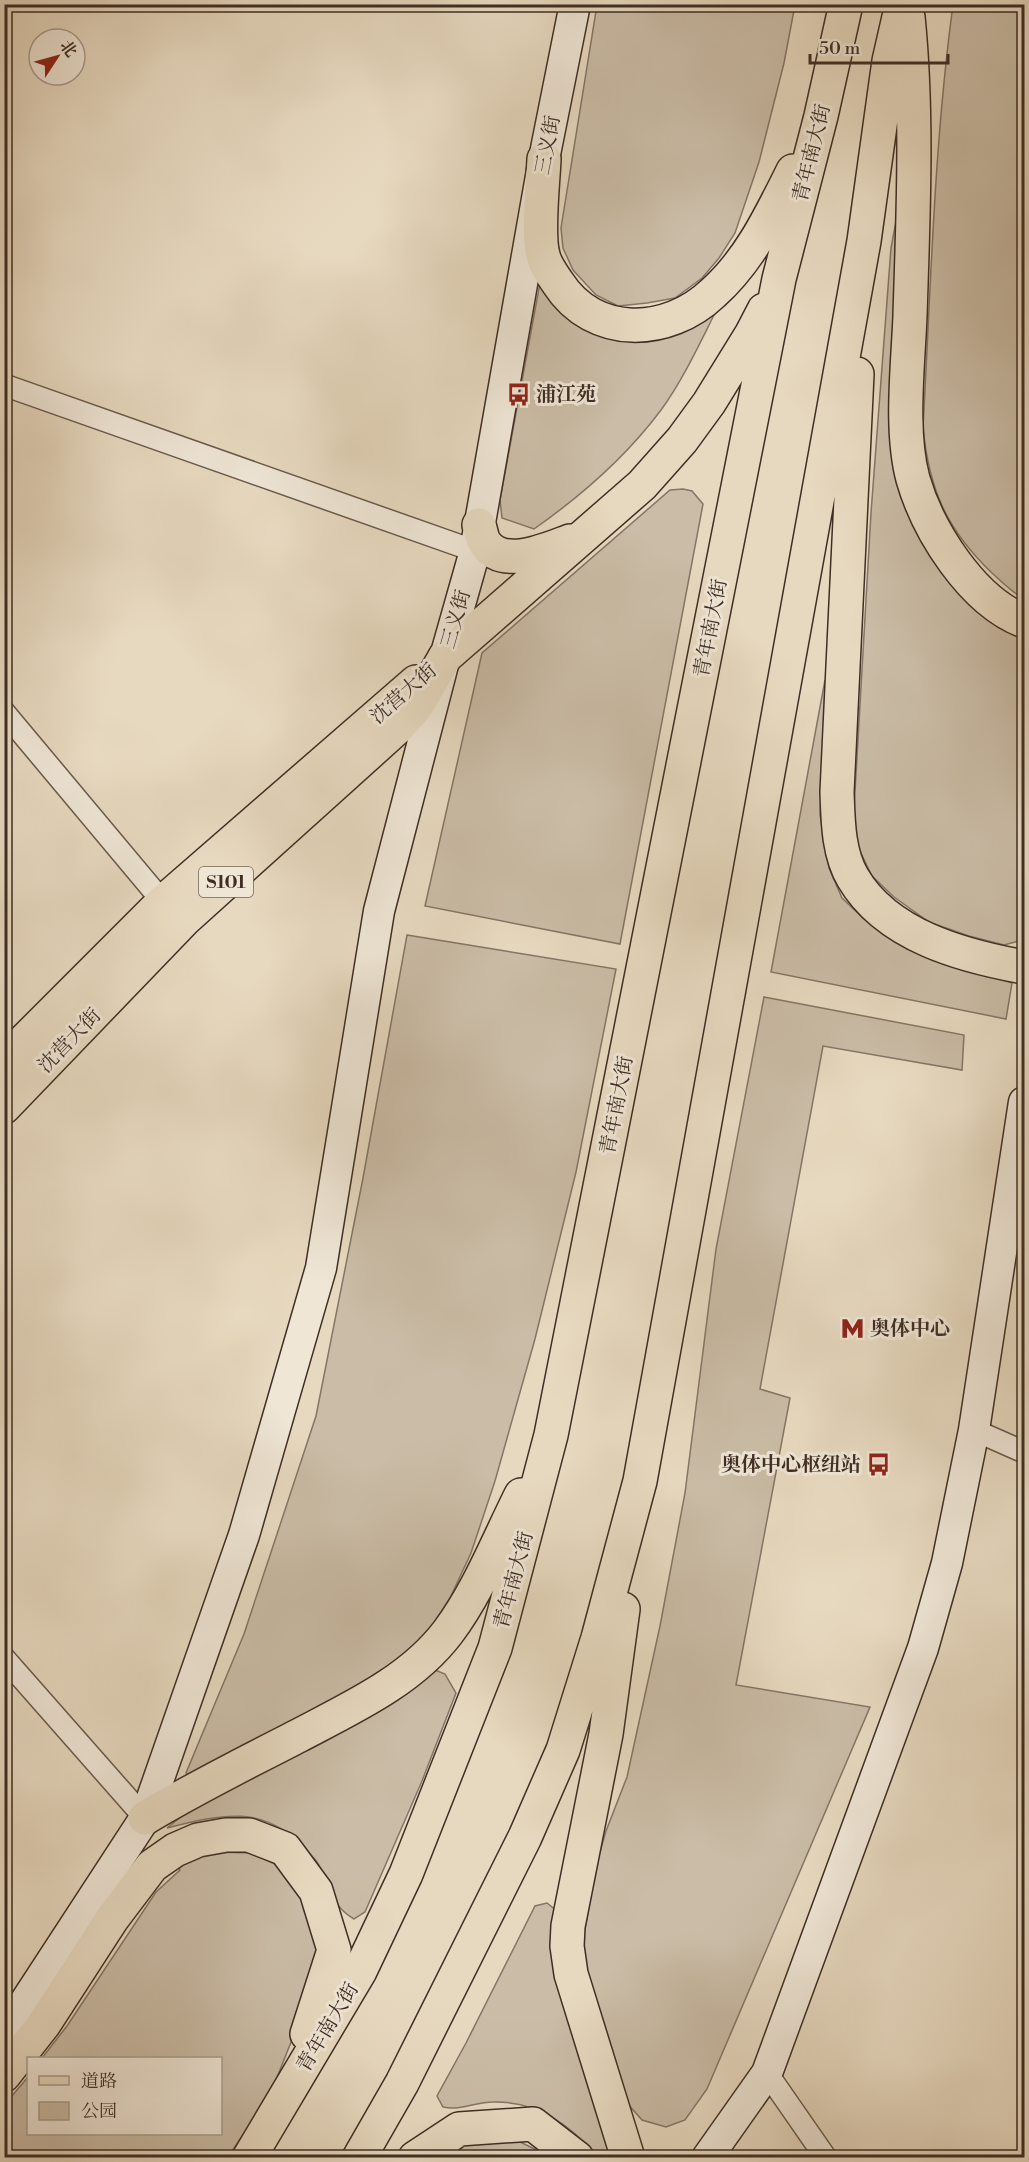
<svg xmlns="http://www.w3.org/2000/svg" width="1029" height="2162" viewBox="0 0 1029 2162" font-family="'Libre Bodoni','Noto Serif SC',serif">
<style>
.green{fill:#cabca6;stroke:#847566;stroke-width:1.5}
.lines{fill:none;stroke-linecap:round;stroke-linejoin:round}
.street-casing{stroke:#69594c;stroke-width:24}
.secondary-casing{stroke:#3f2e25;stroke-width:33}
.primary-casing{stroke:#3f2e25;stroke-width:36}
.highway-casing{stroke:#3f2e25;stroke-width:36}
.street{stroke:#efe6d6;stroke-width:21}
.secondary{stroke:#efe6d6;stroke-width:30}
.primary{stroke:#e7d9c0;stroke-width:33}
.highway{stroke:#e7d9c0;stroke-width:33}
.labels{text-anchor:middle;stroke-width:6;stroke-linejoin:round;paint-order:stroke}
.shield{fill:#efe6d6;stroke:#74655a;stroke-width:1.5}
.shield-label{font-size:18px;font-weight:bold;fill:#3f2e25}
.street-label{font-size:20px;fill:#3f2e25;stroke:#efe6d6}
.poi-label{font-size:20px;font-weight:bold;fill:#3f2e25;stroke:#efe6d6;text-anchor:start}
</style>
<rect width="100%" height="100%" fill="#e7d9c0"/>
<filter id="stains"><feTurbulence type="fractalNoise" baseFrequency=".00333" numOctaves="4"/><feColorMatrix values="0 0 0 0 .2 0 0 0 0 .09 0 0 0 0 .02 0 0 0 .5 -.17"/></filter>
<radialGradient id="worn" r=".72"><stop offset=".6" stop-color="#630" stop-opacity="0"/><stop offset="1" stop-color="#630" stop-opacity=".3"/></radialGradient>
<path class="green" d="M 597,5 L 795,5 L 784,63 L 759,162 L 735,233 L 719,258 L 702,278 L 675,298 L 647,303 L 618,306 L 596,295 L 573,270 L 563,248 L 561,228 Z
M 953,5 L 1024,5 L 1024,599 C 1013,593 1002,582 992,573 C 946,529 929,489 923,427 C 931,286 934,144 953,5 Z
M 896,221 L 901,226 L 901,467 L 1024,631 L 1024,931 L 1023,940 L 1004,945 L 969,936 L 929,922 L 894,897 L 872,876 L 856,843 L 854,809 L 871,513 L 891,248 Z
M 540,283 L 665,336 L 714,315 C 698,347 682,381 661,410 C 626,457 581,496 534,529 L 502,518 L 500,500 Z
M 683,489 L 692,491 L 703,504 L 620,944 L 425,906 L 482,653 L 670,490 Z
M 825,680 L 825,736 L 820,815 L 829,868 L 842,898 L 864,919 L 888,937 L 939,961 L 1012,983 L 1006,1019 L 771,972 Z
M 407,935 L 616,969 L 576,1172 L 535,1339 L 495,1481 L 471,1553 L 450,1598 L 425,1637 L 390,1667 L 330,1703 L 190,1778 L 186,1773 L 244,1634 L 316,1416 L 363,1178 Z
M 764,997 L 964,1035 L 962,1070 L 823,1046 L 760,1389 L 790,1398 L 736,1685 L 870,1707 L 707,2089 L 685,2120 L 666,2127 L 642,2120 L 627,2103 L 580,1958 L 596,1866 L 606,1831 L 627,1777 L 660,1626 L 685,1493 L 716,1249 Z
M 435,1670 L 445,1674 L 456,1693 L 422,1781 L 365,1912 L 354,1919 C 329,1905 331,1884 317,1862 C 314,1857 308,1853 304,1848 C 263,1803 220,1815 167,1828 L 202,1800 Z
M 215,1852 L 251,1853 L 275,1864 L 305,1898 L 318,1943 L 299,2022 L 270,2095 L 228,2157 L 5,2158 L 5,2104 L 28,2077 L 28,2134 L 220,2134 L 220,2058 L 42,2058 L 67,2026 L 156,1892 L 180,1870 L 177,1865 Z
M 547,1903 L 557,1911 L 616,2157 L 598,2157 C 570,2125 538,2101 493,2102 C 475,2102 461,2111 443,2107 L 437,2096 L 466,2043 L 535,1906 Z
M 512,2138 L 551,2157 L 434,2158 L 454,2142 Z"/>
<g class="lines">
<defs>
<path id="street" d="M 4,385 L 475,551
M 4,712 L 163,902 L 171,909
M 974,1430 L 1024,1452
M 4,1658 L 145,1818
M 767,2073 L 826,2158"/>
<path id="secondary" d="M 4,2034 L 145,1818 L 244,1535 L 321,1268 L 379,911 L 445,657 L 475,551 L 544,159 L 575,4
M 707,2158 L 767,2073 L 923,1648 L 947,1563 L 974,1430 L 1024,1102"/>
<path id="primary" d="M 4,1061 L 163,902 L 416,682
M 4,1107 L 184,920 L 398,727 L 416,707 L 445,657"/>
<path id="highway" d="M 908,17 C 918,116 913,217 910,316 C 908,366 900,431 913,479 C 928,531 972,601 1024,621
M 544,159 C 543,183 537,234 543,255 C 545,265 552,274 558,283 C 594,339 668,336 713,293 C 750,260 771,215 793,171
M 857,374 L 837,792 C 838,820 838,853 853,878 C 887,936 963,956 1024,967
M 479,525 C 481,531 482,539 485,543 C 503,570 548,549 570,541
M 445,657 L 642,485 L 682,440 L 709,403 L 751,335 L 764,310
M 623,1609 L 606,1734 L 568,1926 L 567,1946 L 571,1974 L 628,2158
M 145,1818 C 195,1788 247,1762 298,1736 C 351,1708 411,1681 448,1632 C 478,1592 498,1541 521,1495
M 4,2075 L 44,2024 L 112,1919 L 152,1866 L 175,1850 L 198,1840 L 226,1835 L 249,1835 L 285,1849 L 316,1891 L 334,1950 L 307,2034
M 249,2158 L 360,1971 L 406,1874 L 495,1648 L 551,1435 L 779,279 L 821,116 L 846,4
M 359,2158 L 402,2083 L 525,1837 L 563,1750 L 598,1638 L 640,1481 L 864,241 L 889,61 L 902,4
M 415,2158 L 459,2129 L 533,2124 L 577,2158"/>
</defs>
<use href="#street" class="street-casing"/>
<use href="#secondary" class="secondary-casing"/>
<use href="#primary" class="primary-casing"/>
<use href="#highway" class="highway-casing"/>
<use href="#street" class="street"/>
<use href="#secondary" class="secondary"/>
<use href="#primary" class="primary"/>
<use href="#highway" class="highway"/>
</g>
<defs>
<symbol id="bus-bare" viewBox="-9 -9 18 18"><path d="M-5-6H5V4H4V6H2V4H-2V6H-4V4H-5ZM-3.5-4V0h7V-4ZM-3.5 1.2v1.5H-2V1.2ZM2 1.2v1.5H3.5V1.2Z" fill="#8f2418" stroke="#efe6d6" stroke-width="2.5" paint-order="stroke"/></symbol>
<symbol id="metro-bare" viewBox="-9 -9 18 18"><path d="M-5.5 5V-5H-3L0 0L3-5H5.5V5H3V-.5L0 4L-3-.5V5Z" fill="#8f2418" stroke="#efe6d6" stroke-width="2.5" paint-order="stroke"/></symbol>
</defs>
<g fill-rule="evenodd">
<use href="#bus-bare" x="502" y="378" width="33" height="33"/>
<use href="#metro-bare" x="836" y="1312" width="33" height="33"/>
<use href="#bus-bare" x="862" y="1448" width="33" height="33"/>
</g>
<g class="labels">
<rect class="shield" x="199" y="867" width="54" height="30" rx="4.5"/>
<g class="shield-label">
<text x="226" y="888">S101</text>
</g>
<g class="street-label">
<text transform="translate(547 145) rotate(-79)" y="7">三义街</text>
<text transform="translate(811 153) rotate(-76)" y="7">青年南大街</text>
<text transform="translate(455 619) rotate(-74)" y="7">三义街</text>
<text transform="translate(710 628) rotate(-79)" y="7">青年南大街</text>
<text transform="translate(403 693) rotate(-41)" y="7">沈营大街</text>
<text transform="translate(69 1040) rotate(-46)" y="7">沈营大街</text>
<text transform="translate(616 1105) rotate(-79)" y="7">青年南大街</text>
<text transform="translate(513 1580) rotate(-75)" y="7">青年南大街</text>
<text transform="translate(327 2027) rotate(-59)" y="7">青年南大街</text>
</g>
<g class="poi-label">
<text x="536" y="401">浦江苑</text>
<text x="870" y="1335">奥体中心</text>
<text x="861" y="1471" text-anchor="end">奥体中心枢纽站</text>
</g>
</g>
<rect width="1029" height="2162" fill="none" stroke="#e7d9c0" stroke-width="24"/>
<rect x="6" y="6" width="1017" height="2150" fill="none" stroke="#3f2e25" stroke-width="3"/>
<rect x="12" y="12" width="1005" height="2138" fill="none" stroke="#3f2e25" stroke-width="1.5"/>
<rect x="27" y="2057" width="195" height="78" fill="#efe6d6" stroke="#a99c8f" stroke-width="1.5"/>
<rect x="39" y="2076" width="30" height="9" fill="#e7d9c0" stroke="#a99c8f" stroke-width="1.5"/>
<text x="81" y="2087" font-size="18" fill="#3f2e25">道路</text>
<rect x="39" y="2102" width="30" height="18" fill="#cabca6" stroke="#a99c8f" stroke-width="1.5"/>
<text x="81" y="2117" font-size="18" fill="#3f2e25">公园</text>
<g transform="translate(57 57) rotate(54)"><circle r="28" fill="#efe6d6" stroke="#a99c8f" stroke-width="1.5"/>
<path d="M0-4.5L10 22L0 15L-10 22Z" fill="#8f2418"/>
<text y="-9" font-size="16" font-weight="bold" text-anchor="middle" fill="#3f2e25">北</text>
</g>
<path d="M810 54v9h138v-9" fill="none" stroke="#3f2e25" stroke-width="3"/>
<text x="819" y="54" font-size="18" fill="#3f2e25" stroke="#efe6d6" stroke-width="4.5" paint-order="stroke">50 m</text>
<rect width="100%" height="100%" filter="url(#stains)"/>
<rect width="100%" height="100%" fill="url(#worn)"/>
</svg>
